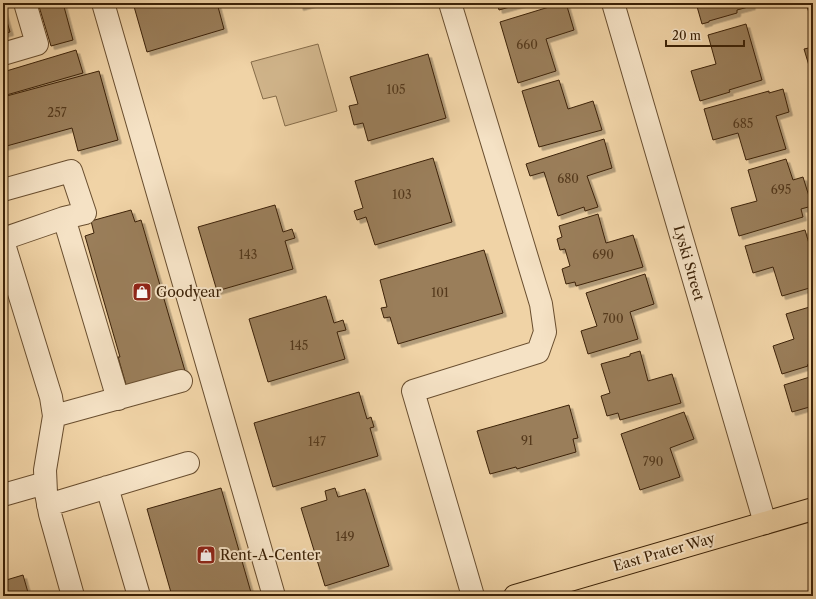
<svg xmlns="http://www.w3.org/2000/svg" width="816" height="599" viewBox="0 0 816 599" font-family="'Libre Caslon Text',serif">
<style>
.green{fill:#d1b58b;stroke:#866c49}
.building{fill:#9a7e5a;stroke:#3c2207;filter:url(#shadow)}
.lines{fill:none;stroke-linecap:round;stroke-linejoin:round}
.minor-casing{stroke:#694e2f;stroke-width:24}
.major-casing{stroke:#3c2207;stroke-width:24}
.minor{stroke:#f5e2c5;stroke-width:22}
.major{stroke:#f0d3a6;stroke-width:22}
.labels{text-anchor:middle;stroke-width:4;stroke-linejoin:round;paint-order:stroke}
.number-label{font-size:12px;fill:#54391c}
.street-label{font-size:14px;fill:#3c2207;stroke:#f5e2c5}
.poi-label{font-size:14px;fill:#3c2207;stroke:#f5e2c5;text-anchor:start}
</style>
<defs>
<filter id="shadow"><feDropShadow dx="3.5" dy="3.5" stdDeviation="0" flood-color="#0004"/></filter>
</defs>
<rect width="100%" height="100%" fill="#f0d3a6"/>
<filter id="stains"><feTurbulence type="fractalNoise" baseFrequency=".005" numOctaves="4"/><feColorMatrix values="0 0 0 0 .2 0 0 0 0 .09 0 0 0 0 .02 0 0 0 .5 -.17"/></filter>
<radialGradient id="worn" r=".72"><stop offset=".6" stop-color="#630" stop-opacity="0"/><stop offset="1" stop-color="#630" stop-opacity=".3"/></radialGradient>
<path class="green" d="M 318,44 L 337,111 L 285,126 L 276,96 L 263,99 L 251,62 Z"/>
<path class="building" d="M 38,3 L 63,3 L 73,40 L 51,46 Z
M 133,3 L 217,3 L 224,29 L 147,52 Z
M 299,3 L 314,3 L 300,7 Z
M 497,3 L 524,3 L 499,10 Z
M 562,3 L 566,3 L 574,30 L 546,39 L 556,71 L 518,83 L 500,22 Z
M 696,3 L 751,3 L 752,6 L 737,10 L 737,13 L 709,21 L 709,22 L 702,24 Z
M 813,4 L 813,27 L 807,6 Z
M 3,8 L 10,32 L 3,34 Z
M 746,24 L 762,80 L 729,90 L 730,92 L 700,101 L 691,71 L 716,64 L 708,35 Z
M 813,47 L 813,68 L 810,69 L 804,49 Z
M 76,50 L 83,73 L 3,96 L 3,72 Z
M 428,54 L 446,118 L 368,141 L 363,123 L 354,125 L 349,106 L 358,104 L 350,77 Z
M 99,71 L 118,140 L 78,151 L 72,128 L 3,147 L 3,97 Z
M 559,80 L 568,109 L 593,101 L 602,130 L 539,147 L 522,91 Z
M 783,89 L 789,112 L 776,116 L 786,149 L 746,160 L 738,133 L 713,140 L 704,109 L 769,91 L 769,93 Z
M 604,139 L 612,168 L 587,176 L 598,207 L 585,211 L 584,207 L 558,216 L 544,172 L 530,176 L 526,164 Z
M 433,158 L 452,222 L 375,245 L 366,217 L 357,220 L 354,211 L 363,208 L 355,181 Z
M 786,159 L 793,180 L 803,177 L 812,206 L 801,209 L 803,217 L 739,236 L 731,208 L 757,201 L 748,170 Z
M 275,205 L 283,232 L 292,229 L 295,238 L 285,241 L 293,269 L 217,291 L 198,227 Z
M 131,210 L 135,222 L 141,220 L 185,371 L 127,388 L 118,357 L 120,357 L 85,236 L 94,233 L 91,221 Z
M 598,214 L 606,243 L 633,235 L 643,267 L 576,286 L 575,282 L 566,284 L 562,269 L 570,266 L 565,249 L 560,250 L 557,239 L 562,237 L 559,226 Z
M 805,230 L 813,257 L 813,287 L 782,296 L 773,267 L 753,273 L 745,246 Z
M 484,250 L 503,313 L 398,344 L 390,317 L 384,318 L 381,308 L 387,307 L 380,280 Z
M 645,274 L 654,304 L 630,312 L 638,339 L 588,354 L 581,331 L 597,326 L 586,293 Z
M 326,296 L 334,323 L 343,320 L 346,330 L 337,332 L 345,359 L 268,382 L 249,319 Z
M 813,306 L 813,363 L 807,365 L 808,366 L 782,374 L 773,346 L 794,339 L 786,314 Z
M 640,351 L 648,381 L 672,374 L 681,403 L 620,420 L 618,413 L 607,416 L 601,396 L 610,393 L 601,364 L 630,356 L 630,354 Z
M 813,376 L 813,406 L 792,412 L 784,385 Z
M 359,392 L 367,419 L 371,417 L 374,427 L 370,428 L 378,456 L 273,487 L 254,423 Z
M 569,405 L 578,438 L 573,439 L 576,452 L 517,469 L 516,467 L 490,474 L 477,431 Z
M 684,412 L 694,439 L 670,448 L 680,477 L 640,490 L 621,434 Z
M 221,488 L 252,596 L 172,596 L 147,509 Z
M 335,488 L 338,497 L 365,489 L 389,566 L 325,586 L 301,508 L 327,500 L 325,491 Z
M 23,575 L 29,596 L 3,596 L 3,581 Z"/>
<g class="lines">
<defs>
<path id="minor" d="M 103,3 L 274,596
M 450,3 L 541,304 L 545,332 L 538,352 L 413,391 L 473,596
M 613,3 L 765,523
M 3,54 L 37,44 L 25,3
M 3,190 L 71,171 L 85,213 L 64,218
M 3,239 L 64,218 L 118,399
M 3,241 L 51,397 L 54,416 L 45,470 L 46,493 L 50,514 L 73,596
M 54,416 L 181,381
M 107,487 L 139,596
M 3,495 L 45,483
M 48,505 L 188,463"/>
<path id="major" d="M 515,596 L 813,509"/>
</defs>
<use href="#minor" class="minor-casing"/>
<use href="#major" class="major-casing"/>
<use href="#minor" class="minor"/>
<use href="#major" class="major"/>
</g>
<defs>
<symbol id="shop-square" viewBox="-11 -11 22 22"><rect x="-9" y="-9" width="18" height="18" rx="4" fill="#8f2418" stroke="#f5e2c5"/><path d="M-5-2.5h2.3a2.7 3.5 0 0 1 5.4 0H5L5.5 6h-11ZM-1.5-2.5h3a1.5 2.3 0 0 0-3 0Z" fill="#fff"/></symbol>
</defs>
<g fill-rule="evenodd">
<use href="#shop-square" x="131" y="281" width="22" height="22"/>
<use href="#shop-square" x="195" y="544" width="22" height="22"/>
</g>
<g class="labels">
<g class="number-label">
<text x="527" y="49">660</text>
<text x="396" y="94">105</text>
<text x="57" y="117">257</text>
<text x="743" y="128">685</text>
<text x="568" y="183">680</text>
<text x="781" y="194">695</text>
<text x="402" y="199">103</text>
<text x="248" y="259">143</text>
<text x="603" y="259">690</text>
<text x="440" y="297">101</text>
<text x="613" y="323">700</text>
<text x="299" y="350">145</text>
<text x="527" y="445">91</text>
<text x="317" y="446">147</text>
<text x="653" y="466">790</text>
<text x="345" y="541">149</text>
</g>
<g class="street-label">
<text transform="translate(689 263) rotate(74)" y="5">Lyski Street</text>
<text transform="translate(664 552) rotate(-16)" y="5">East Prater Way</text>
</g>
<g class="poi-label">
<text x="156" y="297">Goodyear</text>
<text x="220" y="560">Rent-A-Center</text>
</g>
</g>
<rect width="816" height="599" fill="none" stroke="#f0d3a6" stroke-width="16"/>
<rect x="4" y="4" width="808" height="591" fill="none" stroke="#3c2207" stroke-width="2"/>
<rect x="8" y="8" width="800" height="583" fill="none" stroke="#3c2207"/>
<path d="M666 40v6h78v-6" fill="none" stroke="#3c2207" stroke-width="2"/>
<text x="672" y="40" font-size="12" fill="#3c2207" stroke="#f5e2c5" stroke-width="3" paint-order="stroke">20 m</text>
<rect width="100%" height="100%" filter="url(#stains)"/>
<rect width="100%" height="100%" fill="url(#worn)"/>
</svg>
